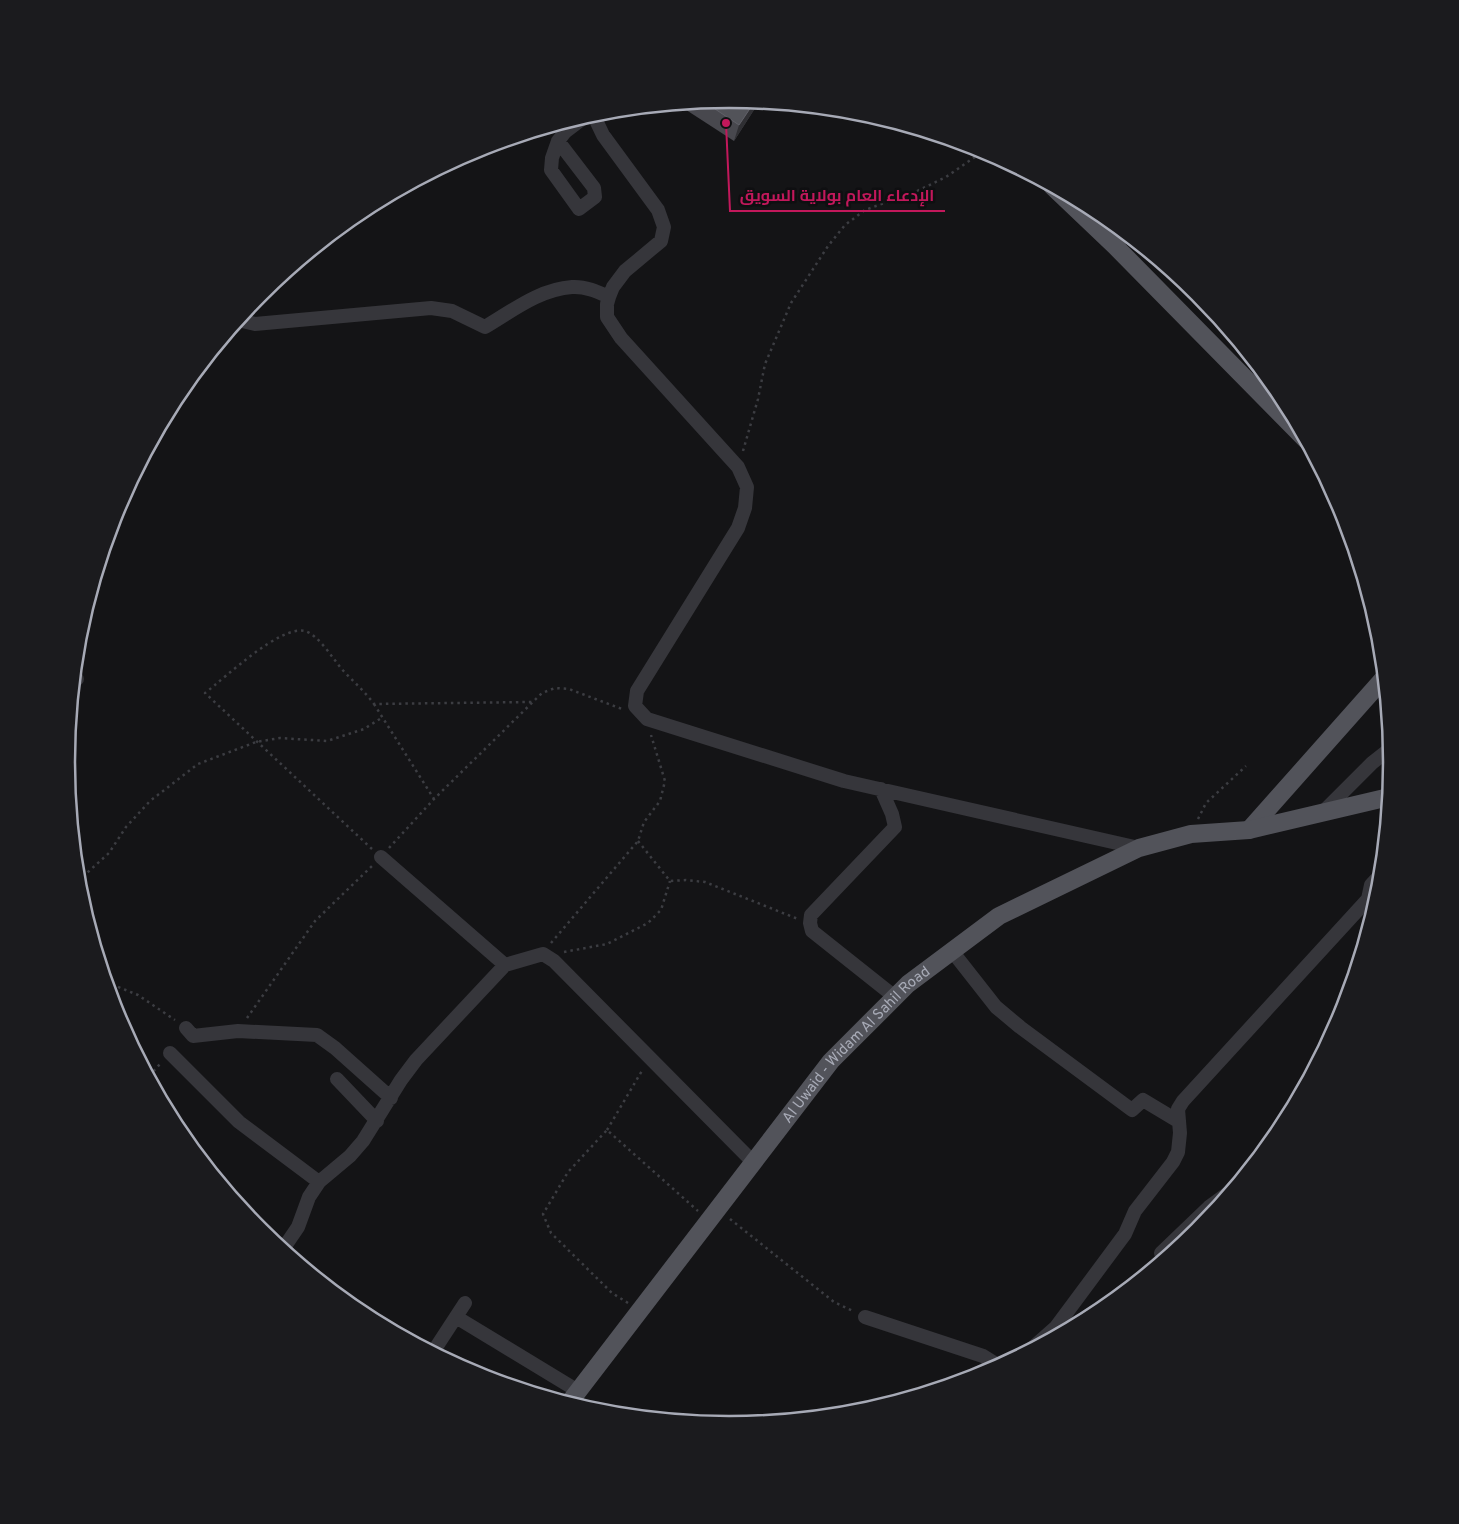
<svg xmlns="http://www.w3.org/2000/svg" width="1459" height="1524" viewBox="0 0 1459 1524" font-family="Overpass,Cairo,sans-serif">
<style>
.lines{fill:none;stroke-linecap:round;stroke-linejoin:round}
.path{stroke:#3c3d42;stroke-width:2.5;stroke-dasharray:2.5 4;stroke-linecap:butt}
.minor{stroke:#36363b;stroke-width:14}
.major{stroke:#52535a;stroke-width:18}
.wall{fill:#48484e}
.shaded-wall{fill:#2f2f33}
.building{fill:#525359;stroke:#606068}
.labels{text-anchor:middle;stroke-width:5;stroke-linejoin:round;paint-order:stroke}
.street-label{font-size:15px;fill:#a7aab6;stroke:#0f0f11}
.rim{fill:none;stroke:#a7aab6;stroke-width:2.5}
.leader{fill:none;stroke:#c2185b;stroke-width:2}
.callout-dot{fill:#c2185b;stroke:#0f0f11;stroke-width:2}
.callout-label{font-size:16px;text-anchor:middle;font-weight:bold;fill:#c2185b;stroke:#0f0f11;stroke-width:5;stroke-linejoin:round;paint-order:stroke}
</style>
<rect width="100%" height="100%" fill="#141416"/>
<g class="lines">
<path class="path" d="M 743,451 L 758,399 L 765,364 L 791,303 L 828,246 L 845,225 L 865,210 L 915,192 L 946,177 L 985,150
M 374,704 L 434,799
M 1198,819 L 1206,803 L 1246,766
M 638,841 L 670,881 L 686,880 L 705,882 L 798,919
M 389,848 L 434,799 L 542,693 L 555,688 L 569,689 L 622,709
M 372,849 L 205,693 C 226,677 280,625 305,631 C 318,635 332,657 340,667 C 351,680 364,690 374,704 L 532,702
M 78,881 L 109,853 L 126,827 L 150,801 L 198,764 L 256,742 L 280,738 L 327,741 L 364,729 L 383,717
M 551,943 L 638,841 L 644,822 L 660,801 L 665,781 L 651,735
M 564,952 L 607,944 L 648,923 L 661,910 L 670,881
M 106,982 L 138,995 L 175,1020
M 247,1018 L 315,921 L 372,866
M 149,1076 L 161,1063
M 607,1130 L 643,1069
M 730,1219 L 834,1302 L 853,1311
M 628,1303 L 612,1293 L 551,1233 L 543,1214 L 568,1172 L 607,1130 L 698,1211"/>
<path class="minor" d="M 593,114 L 603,135 L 658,210 L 664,227 L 661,241 L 625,271 L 613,287 L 609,297 L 607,304 L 607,317 L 621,338 L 738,467 L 747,487 L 745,508 L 738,528 L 637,691 L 635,706 L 647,719 L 844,781 L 1139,848
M 558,141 L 594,188 L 595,197 L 579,209 L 551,170 L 552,158 L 558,141 L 565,132 L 586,116
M 1102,234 L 1104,215
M 1115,246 L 1126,233
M 238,320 L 255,324 L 431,308 L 452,311 L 485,327 C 512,311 540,289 572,287 C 585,286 598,292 609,297
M 75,677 L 77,679
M 881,789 L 892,814 L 895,827 L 811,915 L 810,923 L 812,931 L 895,997
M 1321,814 L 1372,763 L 1391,748
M 381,857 L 505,965
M 1374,911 L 1368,899 L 1371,885 L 1382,873
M 952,951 L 996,1007 L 1020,1027 L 1132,1110 L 1143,1100 L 1178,1121
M 186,1028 L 193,1036 L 238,1031 L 317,1035 L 335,1048 L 391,1098
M 170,1053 L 239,1122 L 319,1182
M 337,1079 L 377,1121
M 283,1249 L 298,1227 L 309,1197 L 319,1182 L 350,1156 L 363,1141 L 401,1080 L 416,1060 L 505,965 L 543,954 L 554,961 L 753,1162
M 1161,1253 L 1209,1207 L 1231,1191
M 456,1317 L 578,1391
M 865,1317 L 983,1356 L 999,1366
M 1030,1350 L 1056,1327 L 1125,1234 L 1135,1211 L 1173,1162 L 1178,1152 L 1180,1133 L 1178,1109 L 1183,1101 L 1368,899
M 433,1352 L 465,1303"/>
<g class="major">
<path d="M 1052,186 L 1115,246 L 1306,440"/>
<path d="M 1249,830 L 1384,678"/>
<path id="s1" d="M 569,1403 L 831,1061 L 908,984 L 999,916 L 1139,848 L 1191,834 L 1249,830 L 1389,797"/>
</g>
</g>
<path class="wall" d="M 730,99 L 759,102 L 734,141 L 677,104 Z"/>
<path class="shaded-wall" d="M 755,101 L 759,102 L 734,141 L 739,125 Z"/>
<path class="building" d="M 730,99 L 755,101 L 739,125 L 703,101 Z"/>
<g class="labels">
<g class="street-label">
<text dy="5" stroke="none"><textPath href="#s1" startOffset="460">Al Uwaid - Widam Al Sahil Road</textPath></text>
</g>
</g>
<path d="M0 0H1459V1524H0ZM75 762a654 654 0 1 1 1308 0a654 654 0 1 1-1308 0Z" fill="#1b1b1e" fill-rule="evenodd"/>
<path class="rim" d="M75 762a654 654 0 1 1 1308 0a654 654 0 1 1-1308 0Z"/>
<path class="leader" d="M726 123L730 211H945"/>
<circle class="callout-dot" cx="726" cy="123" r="5"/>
<g class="callout-label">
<text x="837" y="201">الإدعاء العام بولاية السويق</text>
</g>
</svg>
